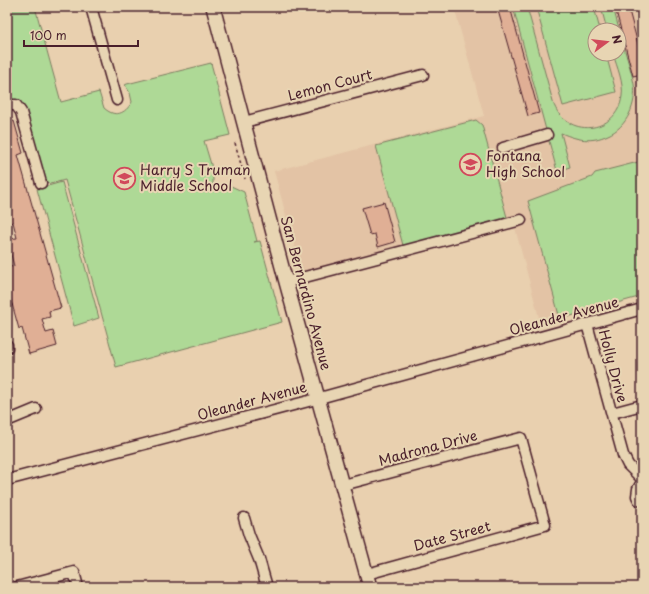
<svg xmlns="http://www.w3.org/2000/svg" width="649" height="594" viewBox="0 0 649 594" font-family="'Playpen Sans',sans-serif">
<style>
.built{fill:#e3c3a5;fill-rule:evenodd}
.green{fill:#aed996;stroke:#7c7c60}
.building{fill:#e0af95;stroke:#4a1f2b}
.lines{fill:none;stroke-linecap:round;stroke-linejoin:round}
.minor-casing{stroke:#4a1f2b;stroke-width:13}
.major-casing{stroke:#4a1f2b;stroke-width:16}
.path{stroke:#4a1f2b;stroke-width:1.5;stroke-dasharray:3 3;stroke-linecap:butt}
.minor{stroke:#e8d5b3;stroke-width:10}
.major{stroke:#e8d5b3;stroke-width:13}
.labels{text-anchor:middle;stroke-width:4;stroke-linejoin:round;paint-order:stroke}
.street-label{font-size:14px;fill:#4a1f2b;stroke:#e8d5b3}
.poi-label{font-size:14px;fill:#4a1f2b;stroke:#e8d5b3;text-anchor:start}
</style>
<rect width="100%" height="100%" fill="#e9d0af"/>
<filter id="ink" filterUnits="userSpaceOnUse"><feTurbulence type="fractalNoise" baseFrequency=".025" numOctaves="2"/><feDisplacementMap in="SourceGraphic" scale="8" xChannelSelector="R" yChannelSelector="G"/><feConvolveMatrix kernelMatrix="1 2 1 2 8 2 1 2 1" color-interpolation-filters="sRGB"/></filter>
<g filter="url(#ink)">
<path class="built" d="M 454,7 L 642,7 L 642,296 L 541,325 L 514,224 L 304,281 L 274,171 L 484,116 ZM 595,30 L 619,30 L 619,54 L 595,54 Z"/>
<path class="green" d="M 7,7 L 35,7 L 61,102 L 99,92 L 104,108 C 115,118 125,114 132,102 L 130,93 L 125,85 L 127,84 L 211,63 L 230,135 L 204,141 L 213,171 L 213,190 L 231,186 L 244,192 L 257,241 L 254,242 L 260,241 L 282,322 L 116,367 L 65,180 L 50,184 L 45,181 L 25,107 C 20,101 15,98 7,100 Z
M 513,7 L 527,7 L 553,102 C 565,139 617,135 622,96 C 624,83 617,67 613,54 L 619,54 L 619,30 L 607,30 L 601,7 L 613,7 C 617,22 621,37 625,51 C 628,62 632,73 634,84 C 637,104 627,127 608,135 C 591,143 578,140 561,133 L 570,167 L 557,171 Z
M 536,7 L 594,7 L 600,30 L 595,30 L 595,54 L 606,54 L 616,92 L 563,106 Z
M 476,120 L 482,125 L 508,221 L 404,249 L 376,146 Z
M 642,161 L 642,296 L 560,319 L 528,201 L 592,177 L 595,173 Z
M 62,182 L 99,318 L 74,326 L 37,189 Z"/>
<path class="building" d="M 497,7 L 510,7 L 539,113 L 528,116 Z
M 615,7 L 628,7 L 642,59 L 642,74 L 633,76 Z
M 14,121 L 23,153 L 18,155 L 61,308 L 49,311 L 50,317 L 42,319 L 46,333 L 53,331 L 57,346 L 29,354 L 22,328 L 19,329 L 7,286 L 7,268 L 14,266 L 10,251 L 7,252 L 7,239 L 17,238 L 13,222 L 9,223 L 7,217 L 7,123 Z
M 384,202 L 395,242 L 378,247 L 375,234 L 370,235 L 362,208 Z"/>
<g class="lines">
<defs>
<path id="minor" d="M 91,7 L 117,100
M 641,7 L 642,10
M 7,105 L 16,105 L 21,112 L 41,183
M 244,122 L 423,75
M 503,148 L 547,135
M 286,282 L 521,220
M 587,324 L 623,455 L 628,465 L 642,479
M 7,345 L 7,348
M 612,413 L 642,405
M 7,421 L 36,409
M 7,480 L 305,402 L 642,309
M 642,482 L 638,489 L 637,496 L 639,500 L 642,501
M 343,485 L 521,438 L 545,525 L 367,574
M 244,518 L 249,535 L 259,559 L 267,587
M 17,587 L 74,572 L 78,587"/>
<path id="major" d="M 213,7 L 286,282 L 370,587"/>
</defs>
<use href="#minor" class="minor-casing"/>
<use href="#major" class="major-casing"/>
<path class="path" d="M 235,143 L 245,179"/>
<use href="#minor" class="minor"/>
<use href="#major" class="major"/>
</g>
</g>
<defs>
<symbol id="school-ring" viewBox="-11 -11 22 22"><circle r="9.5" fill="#e8d5b3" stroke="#d1495b" stroke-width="1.5"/><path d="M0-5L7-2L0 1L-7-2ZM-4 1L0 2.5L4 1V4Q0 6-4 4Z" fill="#d1495b"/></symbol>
</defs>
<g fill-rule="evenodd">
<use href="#school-ring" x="458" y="152" width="25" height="25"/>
<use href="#school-ring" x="112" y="166" width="25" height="25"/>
</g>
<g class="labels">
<g class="street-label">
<text transform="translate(330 85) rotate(-15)" y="5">Lemon Court</text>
<text transform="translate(306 293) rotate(75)" y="5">San Bernardino Avenue</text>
<text transform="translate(564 316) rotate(-15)" y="5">Oleander Avenue</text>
<text transform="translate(613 366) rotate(75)" y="5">Holly Drive</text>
<text transform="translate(252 401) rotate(-15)" y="5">Oleander Avenue</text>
<text transform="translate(428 448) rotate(-15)" y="5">Madrona Drive</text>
<text transform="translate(452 536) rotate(-15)" y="5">Date Street</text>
</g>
<g class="poi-label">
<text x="486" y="161">Fontana<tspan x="486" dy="16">High School</tspan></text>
<text x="140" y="175">Harry S Truman<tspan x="140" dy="16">Middle School</tspan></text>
</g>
</g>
<rect width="649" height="594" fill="none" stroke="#e8d5b3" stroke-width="24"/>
<rect x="12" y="12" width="625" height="570" fill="none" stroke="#4a1f2b" stroke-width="1.5" filter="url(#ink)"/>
<g transform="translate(607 42) rotate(75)"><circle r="19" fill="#e8d5b3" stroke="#a98c7d"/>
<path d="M0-3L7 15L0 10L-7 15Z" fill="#d1495b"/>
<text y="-6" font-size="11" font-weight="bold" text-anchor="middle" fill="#4a1f2b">N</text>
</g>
<path d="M24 40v6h114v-6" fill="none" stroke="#4a1f2b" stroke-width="2"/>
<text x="30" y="40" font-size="12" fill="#4a1f2b" stroke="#e8d5b3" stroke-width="3" paint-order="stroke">100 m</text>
</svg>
